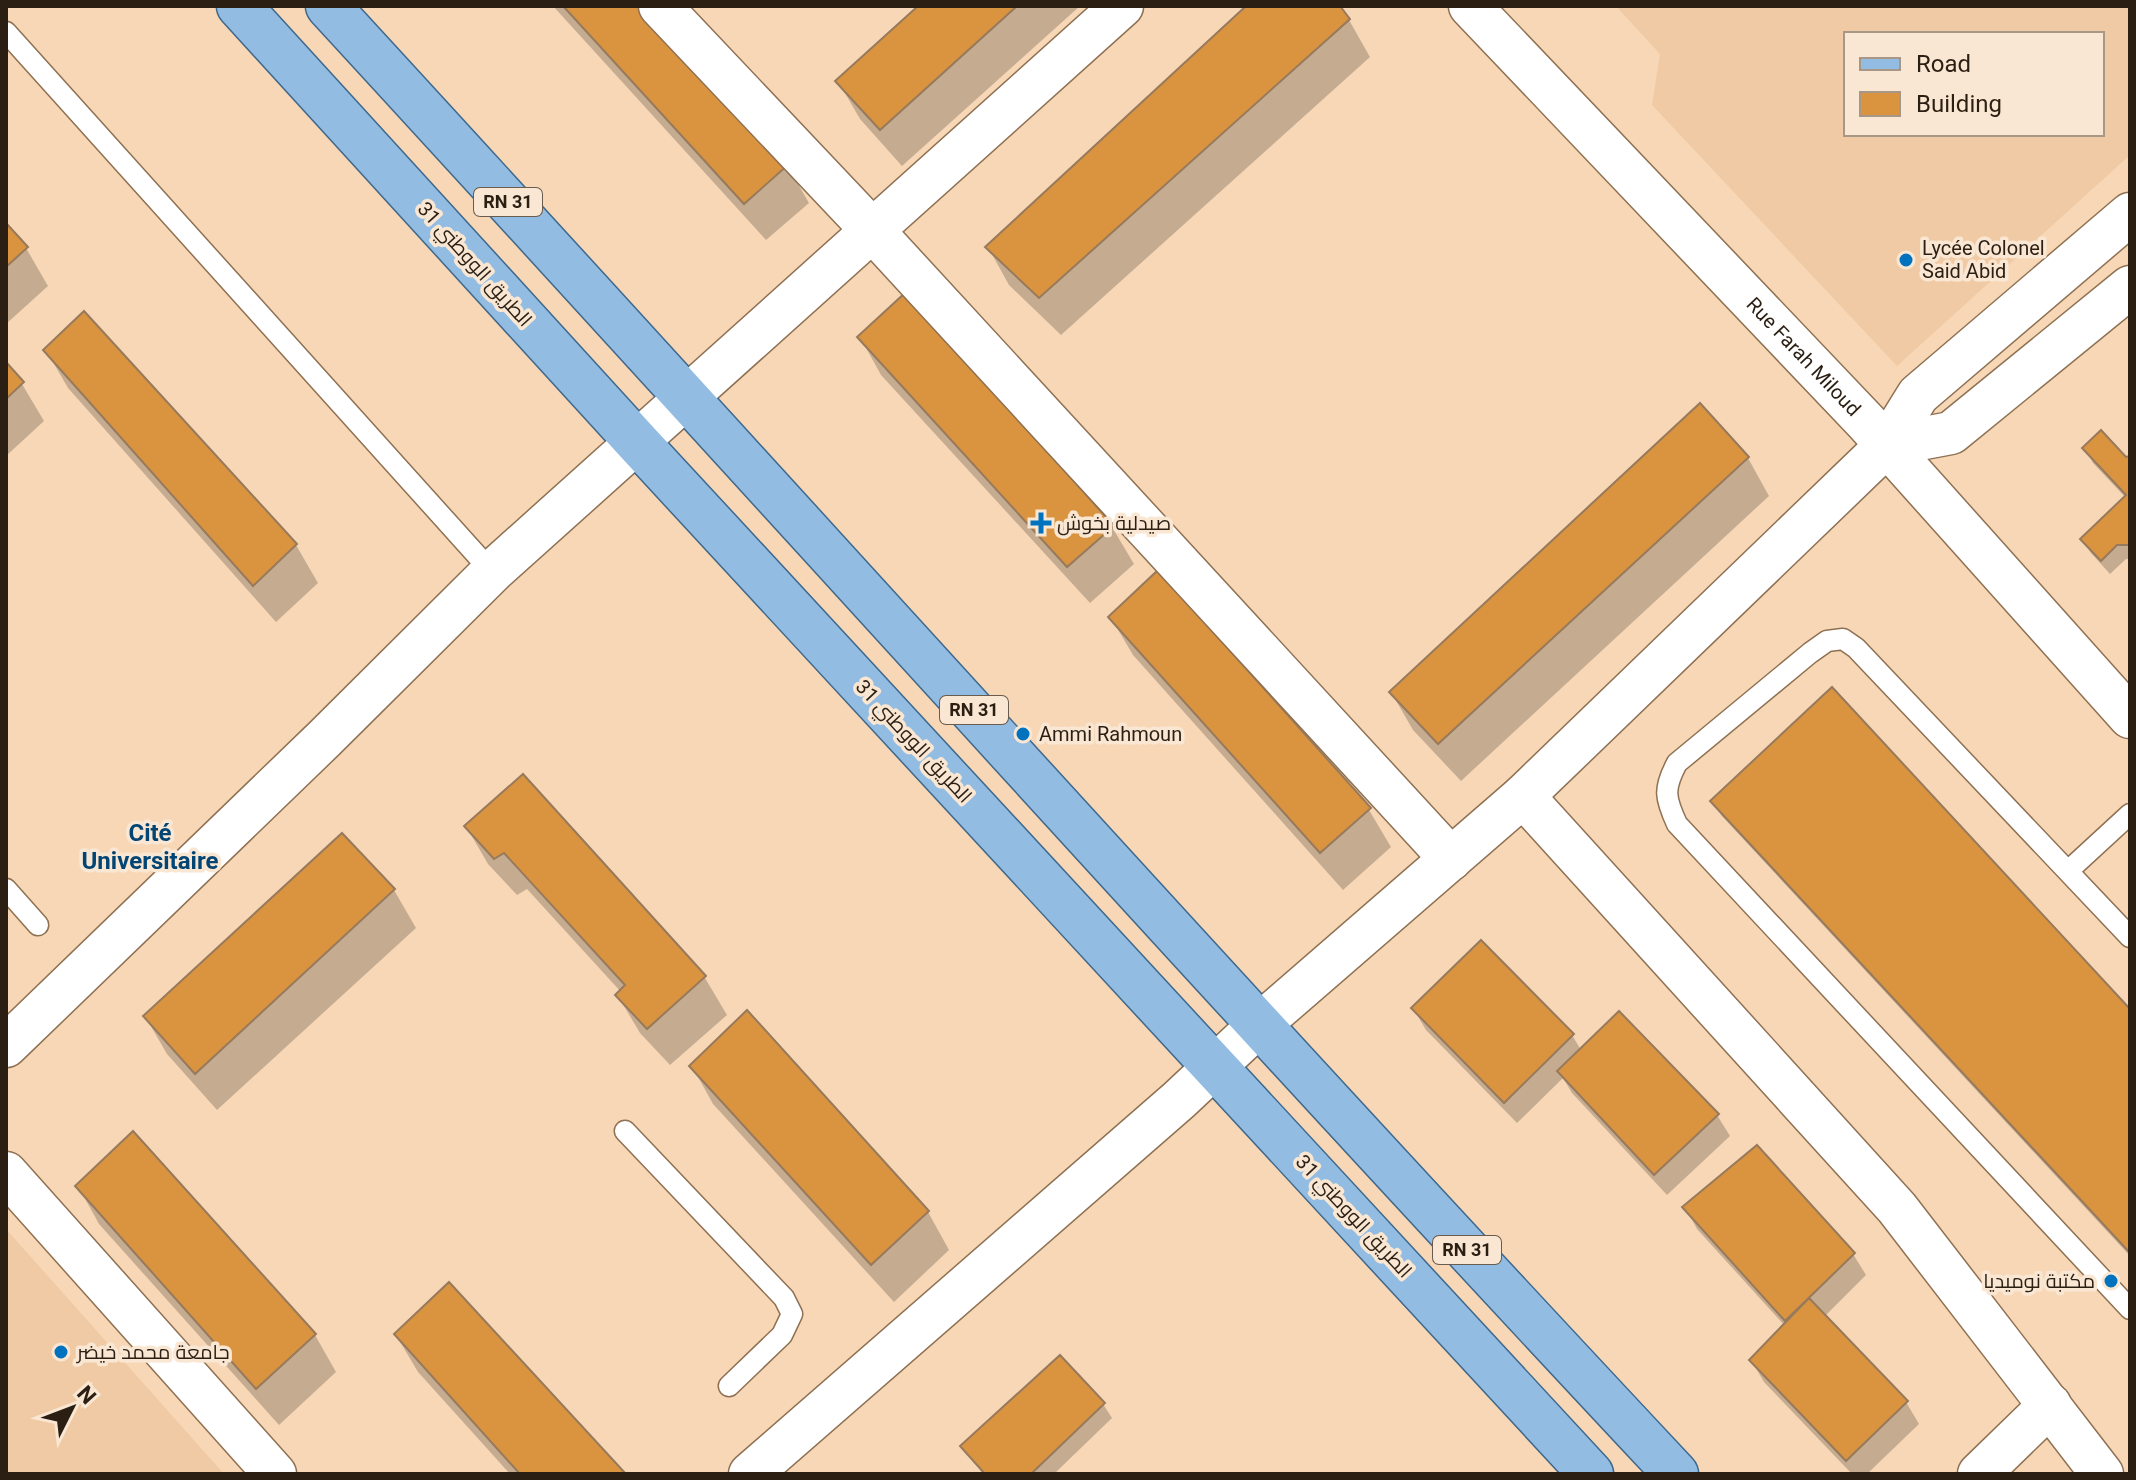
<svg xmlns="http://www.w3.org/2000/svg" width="2136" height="1480" viewBox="0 0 2136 1480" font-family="Roboto,Cairo,sans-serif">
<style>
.built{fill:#f0caa4;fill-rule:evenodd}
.shadow{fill:#0003}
.building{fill:#da933f;stroke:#977a5c;stroke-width:2}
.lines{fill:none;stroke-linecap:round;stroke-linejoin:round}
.service-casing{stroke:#8e7153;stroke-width:23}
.minor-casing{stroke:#8e7153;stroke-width:45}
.primary-casing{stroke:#3e688c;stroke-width:47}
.service{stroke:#fff;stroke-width:20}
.minor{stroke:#fff;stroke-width:42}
.primary{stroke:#92bce1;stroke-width:44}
.poi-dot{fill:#0173be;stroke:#fae7d3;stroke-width:3}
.labels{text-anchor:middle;stroke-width:7;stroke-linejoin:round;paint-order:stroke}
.shield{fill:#fae7d3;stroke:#695b4d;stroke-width:2}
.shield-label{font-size:18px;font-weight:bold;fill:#2b1f13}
.poi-label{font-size:20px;fill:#2b1f13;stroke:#fae7d3;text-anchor:start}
.street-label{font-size:20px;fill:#2b1f13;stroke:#fae7d3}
.quarter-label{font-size:24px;font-weight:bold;fill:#024574;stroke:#fae7d3}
</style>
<rect width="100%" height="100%" fill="#f7d7b6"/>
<path class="built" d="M 1616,6 L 2130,6 L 2130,155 L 1897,366 L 1652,105 L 1660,54 ZM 1846,34 L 2102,34 L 2102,134 L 1846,134 Z
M 6,1229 L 224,1474 L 6,1474 Z"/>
<path class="shadow" d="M 553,6 L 643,6 L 787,165 L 809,203 L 766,240 Z
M 921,6 L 1080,6 L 902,166 L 860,119 L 838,81 Z
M 1249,6 L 1337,6 L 1349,20 L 1370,57 L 1061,335 L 1009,285 L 988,247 Z
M 6,226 L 26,248 L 48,286 L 6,324 Z
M 84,314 L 296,545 L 318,583 L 276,622 L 68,388 L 46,350 Z
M 860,337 L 1112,527 L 1134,564 L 1090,603 L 881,375 Z
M 6,365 L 22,384 L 44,421 L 6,456 Z
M 1700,405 L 1748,458 L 1769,496 L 1461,781 L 1413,730 L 1391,692 Z
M 2085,448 L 2130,458 L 2130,559 L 2126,559 L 2110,574 L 2091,553 L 2082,539 L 2126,498 L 2093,463 Z
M 1111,618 L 1369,810 L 1391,847 L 1343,890 L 1133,655 Z
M 523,777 L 705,978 L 727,1015 L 670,1065 L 640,1033 L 618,996 L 621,992 L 527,889 L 517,895 L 488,864 L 466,826 Z
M 1713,801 L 2130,1011 L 2130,1256 L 1721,815 Z
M 394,890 L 416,928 L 217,1110 L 167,1054 L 145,1016 Z
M 1413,1008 L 1572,1035 L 1581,1050 L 1717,1115 L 1730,1136 L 1667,1195 L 1572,1093 L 1563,1078 L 1517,1123 L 1426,1030 Z
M 692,1066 L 928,1212 L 949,1250 L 894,1302 L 713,1104 Z
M 78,1186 L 315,1335 L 336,1372 L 279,1425 L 99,1224 Z
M 1685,1207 L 1853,1254 L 1866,1275 L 1824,1317 L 1906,1402 L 1919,1424 L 1867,1474 L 1852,1474 L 1764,1382 L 1751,1360 L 1785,1326 L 1697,1229 Z
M 396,1335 L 623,1474 L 510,1474 L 418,1372 Z
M 1103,1404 L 1112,1418 L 1054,1474 L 983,1474 L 962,1446 Z"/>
<path class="building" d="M 563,6 L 646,6 L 789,164 L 744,204 Z
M 918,6 L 1017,6 L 880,130 L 835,81 Z
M 1246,6 L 1340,6 L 1350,19 L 1039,298 L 985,247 Z
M 6,223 L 28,247 L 6,267 Z
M 906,292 L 1114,526 L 1067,567 L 857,337 Z
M 84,311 L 297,544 L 253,586 L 43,350 Z
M 6,362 L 24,382 L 6,399 Z
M 1700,403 L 1749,457 L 1438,744 L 1389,692 Z
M 2101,430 L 2126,457 L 2130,456 L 2130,545 L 2117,545 L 2101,561 L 2080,539 L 2126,495 L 2082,448 Z
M 1158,570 L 1371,808 L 1320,853 L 1108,617 Z
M 1832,687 L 2130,1009 L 2130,1253 L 1710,801 Z
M 523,774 L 706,976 L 647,1029 L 615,995 L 625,985 L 504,853 L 494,859 L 464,826 Z
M 342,833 L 395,889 L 195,1074 L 143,1016 Z
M 1481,940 L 1574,1034 L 1504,1103 L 1411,1008 Z
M 747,1010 L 929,1211 L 871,1265 L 689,1066 Z
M 1619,1011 L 1719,1114 L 1654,1175 L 1557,1071 Z
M 133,1131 L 316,1334 L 256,1389 L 75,1186 Z
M 1757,1145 L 1855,1253 L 1785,1321 L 1682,1207 Z
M 449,1282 L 626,1474 L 520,1474 L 394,1334 Z
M 1809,1298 L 1908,1401 L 1846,1461 L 1749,1360 Z
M 1060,1355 L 1105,1403 L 1031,1474 L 985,1474 L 960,1446 Z"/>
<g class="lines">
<defs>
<path id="service" d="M 6,32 L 492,572
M 2068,871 L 2130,814
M 6,889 L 38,925
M 2130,937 L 1856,648 L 1843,639 L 1827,641 L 1810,653 L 1677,763 C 1663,789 1665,798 1677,824 L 2130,1309
M 625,1131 L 784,1298 L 792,1314 L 782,1335 L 729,1386"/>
<g id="minor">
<path d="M 660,6 L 872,230 L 1451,859"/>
<path id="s1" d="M 1470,6 L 1866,422 L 2130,717"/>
<path d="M 1887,445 L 1951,433 L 2130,287"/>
<path d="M 1523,796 L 1897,1208 L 2102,1474"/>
<path d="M 6,1046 L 325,738 L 492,572 L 1122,6"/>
<path d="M 6,1173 L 275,1474"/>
<path d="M 750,1474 L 1179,1100 L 1259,1025 L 1523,796 L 1887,445 L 1918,395 L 2130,214"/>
<path d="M 1979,1474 L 2050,1405"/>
</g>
<path id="primary" d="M 239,6 L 637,442 L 1591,1474
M 328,6 C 778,495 1222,990 1676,1474"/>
</defs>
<use href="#service" class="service-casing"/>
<use href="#minor" class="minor-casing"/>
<use href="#primary" class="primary-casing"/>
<use href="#service" class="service"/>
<use href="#minor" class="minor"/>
<use href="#primary" class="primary"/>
</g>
<g class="poi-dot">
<circle cx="1906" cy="260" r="8"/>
<path d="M1037 511h8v8h8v8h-8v8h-8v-8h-8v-8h8z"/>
<circle cx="1023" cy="734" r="8"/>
<circle cx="2111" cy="1281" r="8"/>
<circle cx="61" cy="1352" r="8"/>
</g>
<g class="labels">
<g class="shield">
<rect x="474" y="188" width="68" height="28" rx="6"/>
<rect x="940" y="696" width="68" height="28" rx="6"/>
<rect x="1433" y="1236" width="68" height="28" rx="6"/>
</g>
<g class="shield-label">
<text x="508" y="208">RN 31</text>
<text x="974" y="716">RN 31</text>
<text x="1467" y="1256">RN 31</text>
</g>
<g class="poi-label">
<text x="1922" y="255">Lycée Colonel<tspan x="1922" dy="23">Said Abid</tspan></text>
<text x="1057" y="530">صيدلية بخوش</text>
<text x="1039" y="741">Ammi Rahmoun</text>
<text x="2095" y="1288" text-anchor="end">مكتبة نوميديا</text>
<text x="77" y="1359">جامعة محمد خيضر</text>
</g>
<g class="street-label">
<text transform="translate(475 264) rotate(48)" y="7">الطريق الووطني 31</text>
<text dy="7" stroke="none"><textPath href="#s1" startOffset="484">Rue Farah Miloud</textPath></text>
<text transform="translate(914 741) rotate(47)" y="7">الطريق الووطني 31</text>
<text transform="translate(1354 1216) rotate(47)" y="7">الطريق الووطني 31</text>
</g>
<g class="quarter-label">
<text x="150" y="841">Cité<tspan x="150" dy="28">Universitaire</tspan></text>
</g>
</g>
<rect width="2136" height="1480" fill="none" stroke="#2b1f13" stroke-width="16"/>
<rect x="1844" y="32" width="260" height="104" fill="#fae7d3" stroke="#a79786" stroke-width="2"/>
<rect x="1860" y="58" width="40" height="12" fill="#92bce1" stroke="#a79786" stroke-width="2"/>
<text x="1916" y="72" font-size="24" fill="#2b1f13">Road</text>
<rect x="1860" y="92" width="40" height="24" fill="#da933f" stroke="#a79786" stroke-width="2"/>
<text x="1916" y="112" font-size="24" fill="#2b1f13">Building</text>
<g transform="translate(72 1408) rotate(48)" stroke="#fae7d3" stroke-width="6" paint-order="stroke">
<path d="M0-6L14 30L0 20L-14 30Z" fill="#2b1f13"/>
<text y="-12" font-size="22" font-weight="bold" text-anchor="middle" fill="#2b1f13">N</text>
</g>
</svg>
